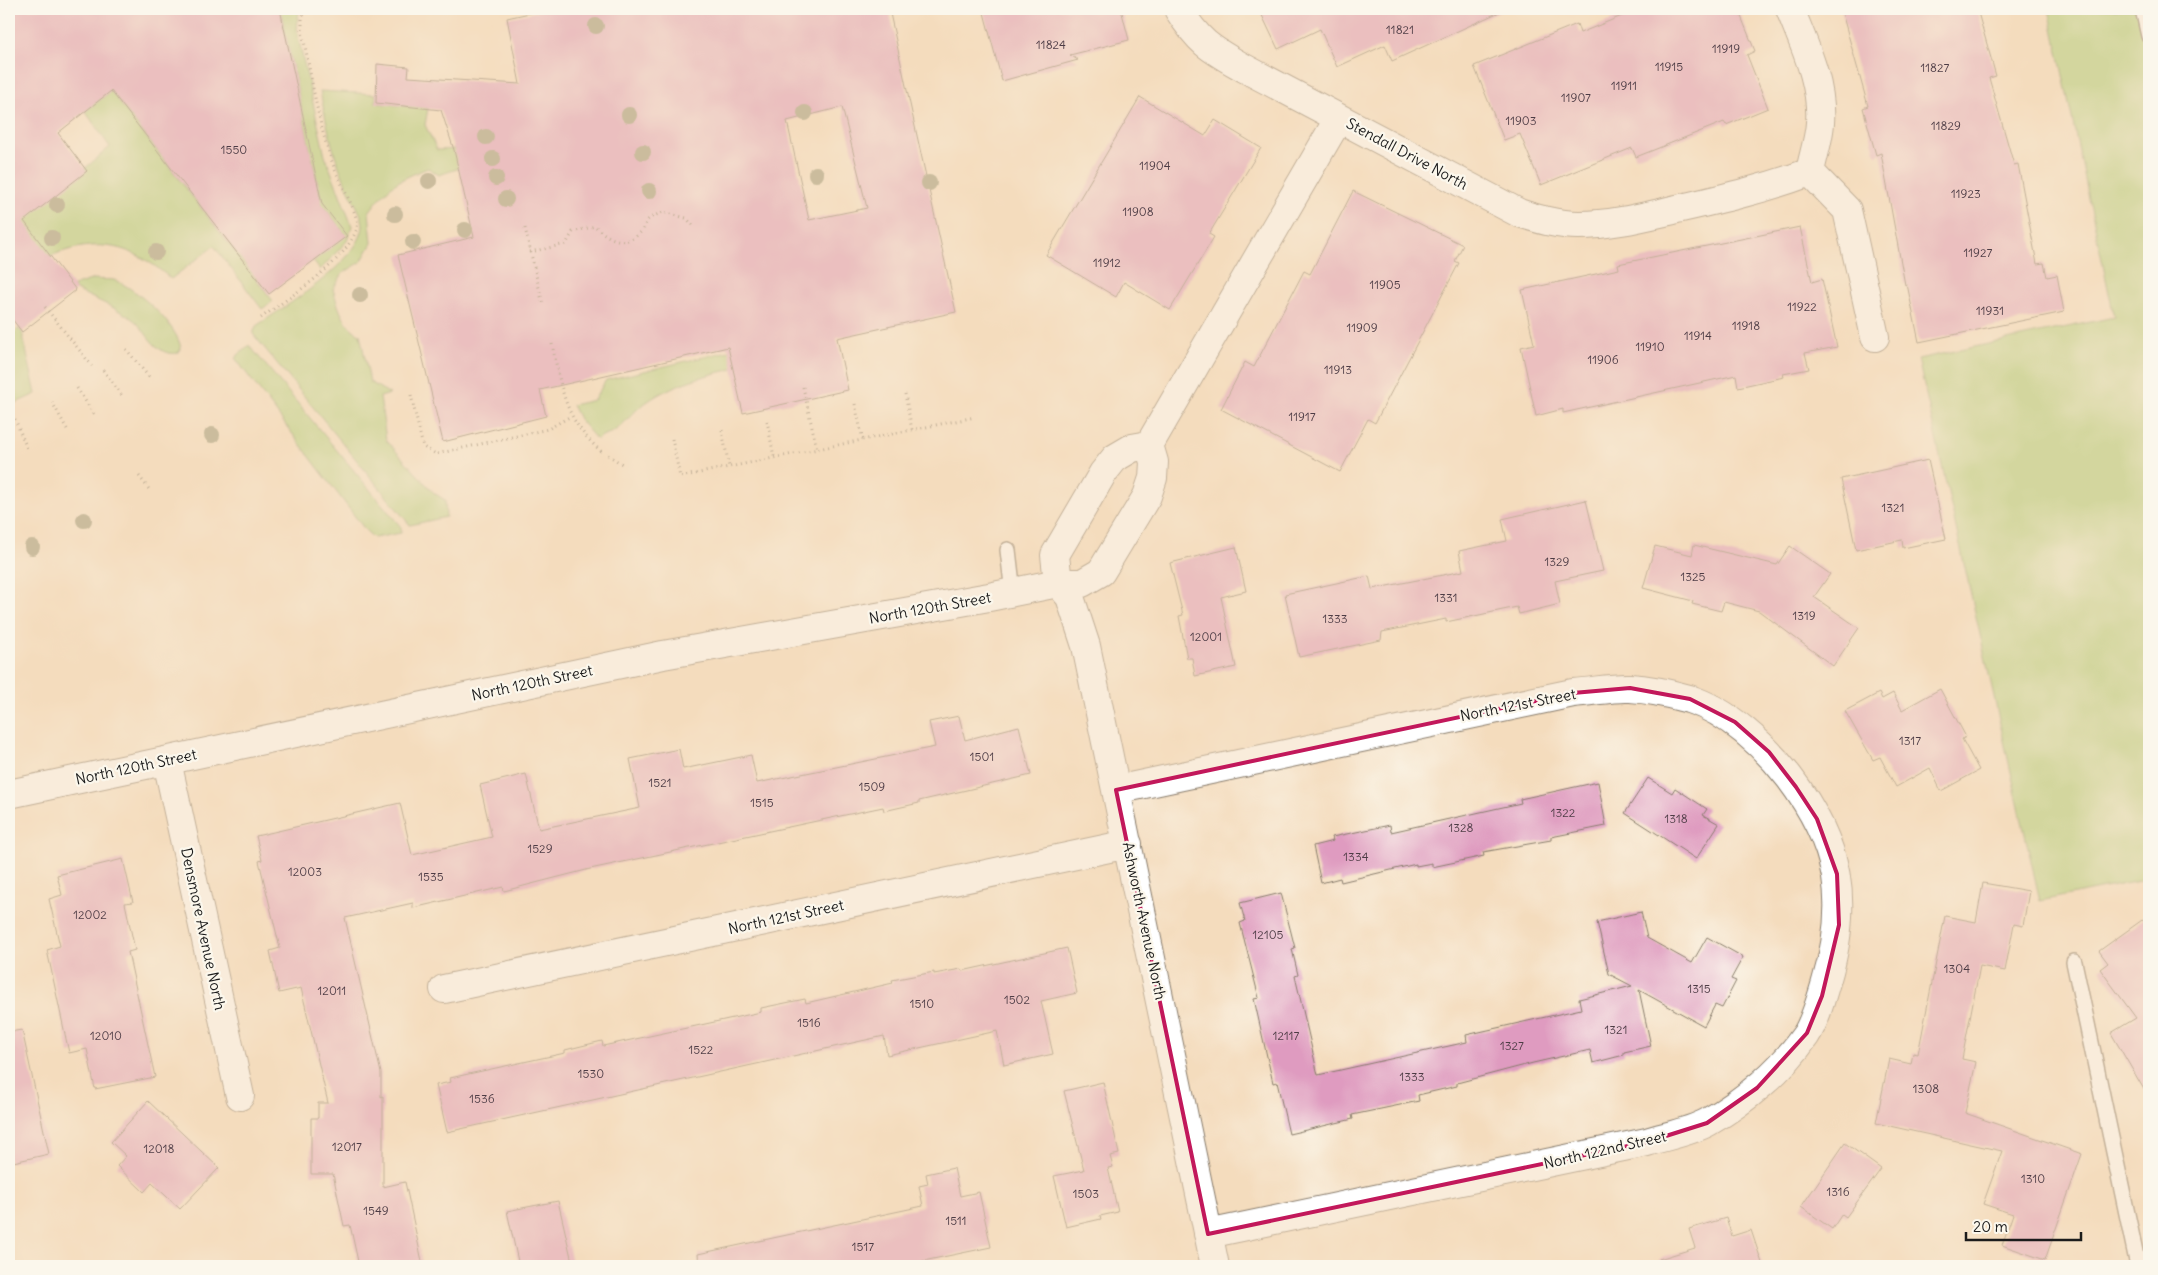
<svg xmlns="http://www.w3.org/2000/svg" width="2158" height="1275" viewBox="0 0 2158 1275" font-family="Delius,sans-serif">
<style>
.green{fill:#abcf78;stroke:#64764a}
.building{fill:#df9bc0;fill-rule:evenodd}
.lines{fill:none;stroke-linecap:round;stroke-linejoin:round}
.service-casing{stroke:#887c6c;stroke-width:18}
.minor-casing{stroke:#887c6c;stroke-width:30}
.path{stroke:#887c6c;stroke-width:3;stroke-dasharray:1 4;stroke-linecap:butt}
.service{stroke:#fff;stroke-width:15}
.minor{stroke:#fff;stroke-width:28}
.tree{fill:#999576}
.marked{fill:none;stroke:#c2185b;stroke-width:4;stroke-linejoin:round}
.labels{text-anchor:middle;stroke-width:4.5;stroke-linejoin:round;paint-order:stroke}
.number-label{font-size:12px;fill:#4d3c45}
.street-label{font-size:15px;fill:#1c1c1c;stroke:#fbf7ec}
</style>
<rect width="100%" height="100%" fill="#fbf7ec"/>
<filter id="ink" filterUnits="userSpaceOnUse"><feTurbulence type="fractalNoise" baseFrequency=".02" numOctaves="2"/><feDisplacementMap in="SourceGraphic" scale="10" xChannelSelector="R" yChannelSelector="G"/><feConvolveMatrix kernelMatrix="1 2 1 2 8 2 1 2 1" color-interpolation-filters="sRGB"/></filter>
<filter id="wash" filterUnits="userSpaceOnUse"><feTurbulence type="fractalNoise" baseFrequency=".0096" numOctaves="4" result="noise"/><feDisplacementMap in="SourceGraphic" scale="20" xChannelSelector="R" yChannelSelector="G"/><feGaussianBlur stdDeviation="1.12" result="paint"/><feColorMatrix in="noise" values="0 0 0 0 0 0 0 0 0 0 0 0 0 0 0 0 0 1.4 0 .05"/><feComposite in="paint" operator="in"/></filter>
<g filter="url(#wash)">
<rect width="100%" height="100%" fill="#f4dcbd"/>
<path class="green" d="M 280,9 L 301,9 L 298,16 L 297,32 L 325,156 L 352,226 L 347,241 L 320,270 L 313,261 L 346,235 L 322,204 Z
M 2049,9 L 2149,9 L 2149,879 L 2040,901 L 1918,359 L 2114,317 Z
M 111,91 L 273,301 L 262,309 L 214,246 L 171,279 C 131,244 100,237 50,256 L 23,221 L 110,147 L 85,111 Z
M 320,91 L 376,94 L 376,103 L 428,108 L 425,125 L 437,150 L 458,149 L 463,167 L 439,175 L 428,168 C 396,181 390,184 369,212 L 372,243 L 361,262 L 343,273 L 333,289 C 338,306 343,326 360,334 L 370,382 L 390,394 L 380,397 L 386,440 L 434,493 L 445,500 L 446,517 L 410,525 L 253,334 L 256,326 C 284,307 360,262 363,226 C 363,216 356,206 352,197 C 334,161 328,131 320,91 Z
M 94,279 C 100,280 108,279 114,280 C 136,288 178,325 181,349 L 178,353 C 157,357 148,334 136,322 C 124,311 92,298 76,290 L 73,286 Z
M 19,328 L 22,332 L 36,394 L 9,406 L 9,338 Z
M 249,345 L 401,527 L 401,533 L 374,538 L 366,531 L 235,358 Z
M 750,346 L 733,369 C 699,377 668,385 640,407 C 631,414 624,425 614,431 C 608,435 602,434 597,440 L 579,419 L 572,405 L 594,400 L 606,380 Z"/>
<g id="blocks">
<path class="building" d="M 9,9 L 280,9 L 322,204 L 347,236 L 269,294 L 111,91 L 58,133 L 87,171 L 24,221 L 76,290 L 22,332 L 9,315 Z
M 548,9 L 889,9 L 956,312 L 837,338 L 848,390 L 743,413 L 728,347 L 540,390 L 546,416 L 443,442 L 398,255 L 474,237 L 454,150 L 441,110 L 376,103 L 377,64 L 409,67 L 408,77 L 520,84 L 507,18 ZM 842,107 L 867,208 L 809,220 L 787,121 Z
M 983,9 L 1121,9 L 1129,40 L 1070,55 L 1078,60 L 1002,81 Z
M 1259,9 L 1506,9 L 1392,61 L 1385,45 L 1337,67 L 1320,29 L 1278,49 Z
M 1639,9 L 1738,9 L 1755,51 L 1747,55 L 1768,108 L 1726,125 L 1724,122 L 1636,157 L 1632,148 L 1541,185 L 1520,134 L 1504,140 L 1474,66 L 1577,24 L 1580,33 Z
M 1841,9 L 1977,9 L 1996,76 L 1989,78 L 2014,165 L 2018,164 L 2037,264 L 2044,263 L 2047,277 L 2057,275 L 2064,312 L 1919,342 L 1907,284 L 1905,285 L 1881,153 L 1876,155 L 1863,108 L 1868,106 Z
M 1140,97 L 1205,136 L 1215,120 L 1261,148 L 1209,234 L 1214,237 L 1170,310 L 1124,282 L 1116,297 L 1046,255 Z
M 1353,191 L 1463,245 L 1455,261 L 1459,263 L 1375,423 L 1368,419 L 1340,472 L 1221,409 L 1245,362 L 1254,367 L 1304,271 L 1310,274 Z
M 1800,227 L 1812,282 L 1822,279 L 1837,347 L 1805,353 L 1809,369 L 1783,374 L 1784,377 L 1738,387 L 1736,375 L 1563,413 L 1563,409 L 1536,416 L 1521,347 L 1534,344 L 1522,290 L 1619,269 L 1618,264 Z
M 1928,460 L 1946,539 L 1903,548 L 1902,540 L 1856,550 L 1841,479 Z
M 1586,500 L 1603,571 L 1555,581 L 1560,604 L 1519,614 L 1517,607 L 1446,622 L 1446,619 L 1382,632 L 1381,640 L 1299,657 L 1285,594 L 1369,576 L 1372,589 L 1463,571 L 1459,551 L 1507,541 L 1502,519 Z
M 1694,545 L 1777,565 L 1790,546 L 1830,574 L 1814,597 L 1859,628 L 1833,666 L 1759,611 L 1724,602 L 1721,611 L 1692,604 L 1693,601 L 1643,588 L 1655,546 L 1692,555 Z
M 1236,547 L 1246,591 L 1221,597 L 1236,667 L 1195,676 L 1192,658 L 1187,658 L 1179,616 L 1183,615 L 1170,563 Z
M 1940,689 L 1966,737 L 1962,739 L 1979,770 L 1941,791 L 1930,768 L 1896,787 L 1880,757 L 1873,760 L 1845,711 L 1879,693 L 1882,699 L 1893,693 L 1902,710 Z
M 959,716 L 965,740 L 1019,726 L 1031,775 L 919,801 L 919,803 L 884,811 L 883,807 L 590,869 L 504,891 L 503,887 L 413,908 L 413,903 L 345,918 L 381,1073 L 381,1097 L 383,1096 L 383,1187 L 405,1182 L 423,1266 L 359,1266 L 350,1225 L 344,1226 L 333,1174 L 311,1174 L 311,1118 L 318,1118 L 318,1103 L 328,1103 L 301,988 L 279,993 L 270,951 L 280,948 L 259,861 L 262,860 L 256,836 L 400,803 L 412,855 L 492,837 L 480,785 L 526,774 L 539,829 L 640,808 L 630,759 L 679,749 L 683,769 L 751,755 L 757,783 L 935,747 L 929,722 Z
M 1648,778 L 1672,793 L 1675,788 L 1707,809 L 1703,815 L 1719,824 L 1696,859 L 1625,813 Z
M 1598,782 L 1606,826 L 1551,837 L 1551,840 L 1483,852 L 1484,856 L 1432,867 L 1432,863 L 1416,866 L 1416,864 L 1341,882 L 1340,878 L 1321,883 L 1313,846 L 1333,841 L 1332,837 L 1390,825 L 1391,832 L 1521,803 L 1520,799 Z
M 123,859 L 133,902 L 125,903 L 135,950 L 128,952 L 155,1077 L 95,1089 L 87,1049 L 69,1053 L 47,950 L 60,946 L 49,899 L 62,895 L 57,875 Z
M 1983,883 L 2029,891 L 2023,926 L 2014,924 L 2005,971 L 1980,966 L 1962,1059 L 1976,1062 L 1965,1113 L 2082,1154 L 2045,1260 L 2002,1245 L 2013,1214 L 1983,1204 L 2002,1151 L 1876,1123 L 1889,1059 L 1911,1064 L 1913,1053 L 1918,1054 L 1945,916 L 1976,922 Z
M 1281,893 L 1295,948 L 1292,949 L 1298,975 L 1295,976 L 1318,1075 L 1467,1042 L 1466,1035 L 1581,1009 L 1579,999 L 1632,986 L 1609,974 L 1597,922 L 1641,912 L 1647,938 L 1692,963 L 1707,937 L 1743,957 L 1731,979 L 1736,981 L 1722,1008 L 1715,1005 L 1704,1026 L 1639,990 L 1651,1046 L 1624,1052 L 1624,1055 L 1593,1063 L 1590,1050 L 1533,1063 L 1457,1083 L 1457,1086 L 1418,1095 L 1419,1101 L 1352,1115 L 1353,1119 L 1289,1134 L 1277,1082 L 1273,1083 L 1254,999 L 1259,998 L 1240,923 L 1245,921 L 1240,903 Z
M 2149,915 L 2149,1098 L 2111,1033 L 2136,1018 L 2100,969 L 2108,963 L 2099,951 Z
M 1067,948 L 1077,993 L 1041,1001 L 1053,1054 L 1004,1065 L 997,1031 L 887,1055 L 884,1036 L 447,1132 L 436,1085 L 451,1082 L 450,1078 L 565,1053 L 565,1050 L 602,1041 L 603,1046 L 761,1012 L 761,1008 L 805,999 L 806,1003 L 893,983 L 892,980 L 934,972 L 934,974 L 961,969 L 962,971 Z
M 22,1030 L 49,1154 L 9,1163 L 9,1032 Z
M 1103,1082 L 1119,1154 L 1110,1156 L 1113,1167 L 1108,1168 L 1118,1212 L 1100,1216 L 1101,1219 L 1066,1227 L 1054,1176 L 1084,1170 L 1064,1091 Z
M 148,1101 L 219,1168 L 180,1209 L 152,1183 L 144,1192 L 117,1166 L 126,1156 L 111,1142 Z
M 1845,1143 L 1881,1169 L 1846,1217 L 1842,1214 L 1832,1229 L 1801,1207 Z
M 954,1168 L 960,1196 L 979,1192 L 991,1247 L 899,1266 L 699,1266 L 698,1254 L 923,1206 L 919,1186 L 928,1184 L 926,1174 Z
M 558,1201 L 573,1266 L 519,1266 L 507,1211 Z
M 1726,1218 L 1732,1236 L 1751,1230 L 1763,1266 L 1660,1266 L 1659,1259 L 1695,1248 L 1689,1229 Z"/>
</g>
</g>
<g filter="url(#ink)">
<use href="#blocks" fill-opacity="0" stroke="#887c6c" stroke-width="1"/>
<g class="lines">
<defs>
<path id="service" d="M 2143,9 L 2149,36
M 1008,550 L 1013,593
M 2074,962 L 2138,1266"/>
<path id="minor" d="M 1178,9 C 1200,44 1211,49 1246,69 L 1519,213 C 1538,219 1558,225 1579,225 C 1611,225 1642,217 1673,210 C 1720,199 1765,189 1810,172
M 1790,9 C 1804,45 1823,83 1820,123 C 1819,139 1813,156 1810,172
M 1810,172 L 1847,210 L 1875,337
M 1058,583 L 1070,597 L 1086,646 L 1215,1266
M 1058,583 L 1055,555 L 1103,473 L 1115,458 L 1132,448 L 1149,445
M 167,761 L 240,1096
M 1116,790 L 1573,693 C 1592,692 1612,687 1630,688 C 1648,689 1671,694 1689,699 C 1728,711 1765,746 1789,777 C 1840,844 1850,902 1826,982 C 1821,999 1815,1021 1806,1035 C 1782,1070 1745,1101 1708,1122 C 1690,1132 1666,1136 1647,1142 L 1208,1234
M 9,794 L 663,655 L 989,597 L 1058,583 L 1082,583 L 1101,572 L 1147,496 L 1153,478 L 1154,462 L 1149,445 L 1339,118
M 444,989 L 1128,844"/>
</defs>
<use href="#service" class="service-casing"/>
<use href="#minor" class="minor-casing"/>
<path class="path" d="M 525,228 L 543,305
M 530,252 L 566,244 L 573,232 L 595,226 C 609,240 628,249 643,229 C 645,226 646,221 649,219 C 653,216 659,214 663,212 L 686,218 L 693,225
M 45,307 L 92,366
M 261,318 C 290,296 345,264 357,228 C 360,217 341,184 336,172 C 318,128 312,78 302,31 L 302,17 L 308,9
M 552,344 C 562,390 564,420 602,452
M 126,349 L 149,377
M 103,370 L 123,397
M 803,387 L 817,449
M 77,388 L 95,416
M 905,394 L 912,430
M 411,395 L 423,447 L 436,454 L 548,429 L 571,416
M 52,402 L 68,431
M 855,404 L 863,440
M 15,419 L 28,451
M 767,421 L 774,457
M 722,430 L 729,467
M 672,439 L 680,477 L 975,417
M 608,455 L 622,464
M 139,476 L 151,492"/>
<use href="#service" class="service"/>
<use href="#minor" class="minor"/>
</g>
<g class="tree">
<circle cx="596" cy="26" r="8"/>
<circle cx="805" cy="113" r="8"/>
<circle cx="629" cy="115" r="8"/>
<circle cx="486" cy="137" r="8"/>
<circle cx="643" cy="152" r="8"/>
<circle cx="493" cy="159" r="8"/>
<circle cx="816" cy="174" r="8"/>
<circle cx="496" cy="178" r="8"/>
<circle cx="429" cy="181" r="8"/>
<circle cx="929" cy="183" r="8"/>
<circle cx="649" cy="191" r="8"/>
<circle cx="506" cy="199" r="8"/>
<circle cx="57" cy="205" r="8"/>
<circle cx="395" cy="214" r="8"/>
<circle cx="465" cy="230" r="8"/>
<circle cx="52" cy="238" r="8"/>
<circle cx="413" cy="242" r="8"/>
<circle cx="156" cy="252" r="8"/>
<circle cx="360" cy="295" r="8"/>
<circle cx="212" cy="435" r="8"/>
<circle cx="84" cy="520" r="8"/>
<circle cx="32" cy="547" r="8"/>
</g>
</g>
<path d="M0 0H2158V1275H0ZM 1630,688 L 1690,699 L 1735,722 L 1769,752 L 1796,787 L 1817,819 L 1837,874 L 1839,925 L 1822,996 L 1807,1033 L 1757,1088 L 1707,1123 L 1647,1142 L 1208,1234 L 1116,790 L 1573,693 Z" fill="#f4dcbd" fill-opacity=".55" fill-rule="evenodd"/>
<path class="marked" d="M 1630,688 L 1690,699 L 1735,722 L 1769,752 L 1796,787 L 1817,819 L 1837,874 L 1839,925 L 1822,996 L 1807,1033 L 1757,1088 L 1707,1123 L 1647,1142 L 1208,1234 L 1116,790 L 1573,693 Z"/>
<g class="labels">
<g class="number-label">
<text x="1400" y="34">11821</text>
<text x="1051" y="49">11824</text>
<text x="1726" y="53">11919</text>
<text x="1669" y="71">11915</text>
<text x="1935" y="72">11827</text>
<text x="1624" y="90">11911</text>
<text x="1576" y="102">11907</text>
<text x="1521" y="125">11903</text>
<text x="1946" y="130">11829</text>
<text x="234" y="154">1550</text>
<text x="1155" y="170">11904</text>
<text x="1966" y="198">11923</text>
<text x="1138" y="216">11908</text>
<text x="1978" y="257">11927</text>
<text x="1107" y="267">11912</text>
<text x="1385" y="289">11905</text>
<text x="1802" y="311">11922</text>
<text x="1990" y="315">11931</text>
<text x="1746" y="330">11918</text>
<text x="1362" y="332">11909</text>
<text x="1698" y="340">11914</text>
<text x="1650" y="351">11910</text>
<text x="1603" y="364">11906</text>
<text x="1338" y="374">11913</text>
<text x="1302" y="421">11917</text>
<text x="1893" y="512">1321</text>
<text x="1557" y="566">1329</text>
<text x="1693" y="581">1325</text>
<text x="1446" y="602">1331</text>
<text x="1804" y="620">1319</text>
<text x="1335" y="623">1333</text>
<text x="1206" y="641">12001</text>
<text x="1910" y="745">1317</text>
<text x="982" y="761">1501</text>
<text x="660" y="787">1521</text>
<text x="872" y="791">1509</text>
<text x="762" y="807">1515</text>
<text x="1563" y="817">1322</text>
<text x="1676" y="823">1318</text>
<text x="1461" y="832">1328</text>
<text x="540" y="853">1529</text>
<text x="1356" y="861">1334</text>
<text x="305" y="876">12003</text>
<text x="431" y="881">1535</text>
<text x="90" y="919">12002</text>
<text x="1268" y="939">12105</text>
<text x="1957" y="973">1304</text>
<text x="1699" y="993">1315</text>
<text x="332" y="995">12011</text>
<text x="1017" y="1004">1502</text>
<text x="922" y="1008">1510</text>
<text x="809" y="1027">1516</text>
<text x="1616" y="1034">1321</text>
<text x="106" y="1040">12010</text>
<text x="1286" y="1040">12117</text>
<text x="1512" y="1050">1327</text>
<text x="701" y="1054">1522</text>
<text x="591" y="1078">1530</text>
<text x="1412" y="1081">1333</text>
<text x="1926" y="1093">1308</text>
<text x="482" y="1103">1536</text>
<text x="347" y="1151">12017</text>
<text x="159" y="1153">12018</text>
<text x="2033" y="1183">1310</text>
<text x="1838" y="1196">1316</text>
<text x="1086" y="1198">1503</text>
<text x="376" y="1215">1549</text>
<text x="956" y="1225">1511</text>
<text x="863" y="1251">1517</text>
</g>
<g class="street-label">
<text transform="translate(1407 154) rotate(28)" y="5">Stendall Drive North</text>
<text transform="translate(930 608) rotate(-10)" y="5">North 120th Street</text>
<text transform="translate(532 683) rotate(-12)" y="5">North 120th Street</text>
<text transform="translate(1518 705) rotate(-11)" y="5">North 121st Street</text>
<text transform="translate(136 767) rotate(-12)" y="5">North 120th Street</text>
<text transform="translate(786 917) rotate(-12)" y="5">North 121st Street</text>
<text transform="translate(1144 921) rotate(78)" y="5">Ashworth Avenue North</text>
<text transform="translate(203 929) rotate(78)" y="5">Densmore Avenue North</text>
<text transform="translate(1605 1150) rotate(-13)" y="5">North 122nd Street</text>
</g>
</g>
<rect width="2158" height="1275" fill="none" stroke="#fbf7ec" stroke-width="30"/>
<path d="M1966 1232v8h115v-8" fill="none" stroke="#1c1c1c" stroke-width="2.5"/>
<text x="1973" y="1232" font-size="15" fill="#1c1c1c" stroke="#fbf7ec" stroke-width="4" paint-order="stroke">20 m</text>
</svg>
